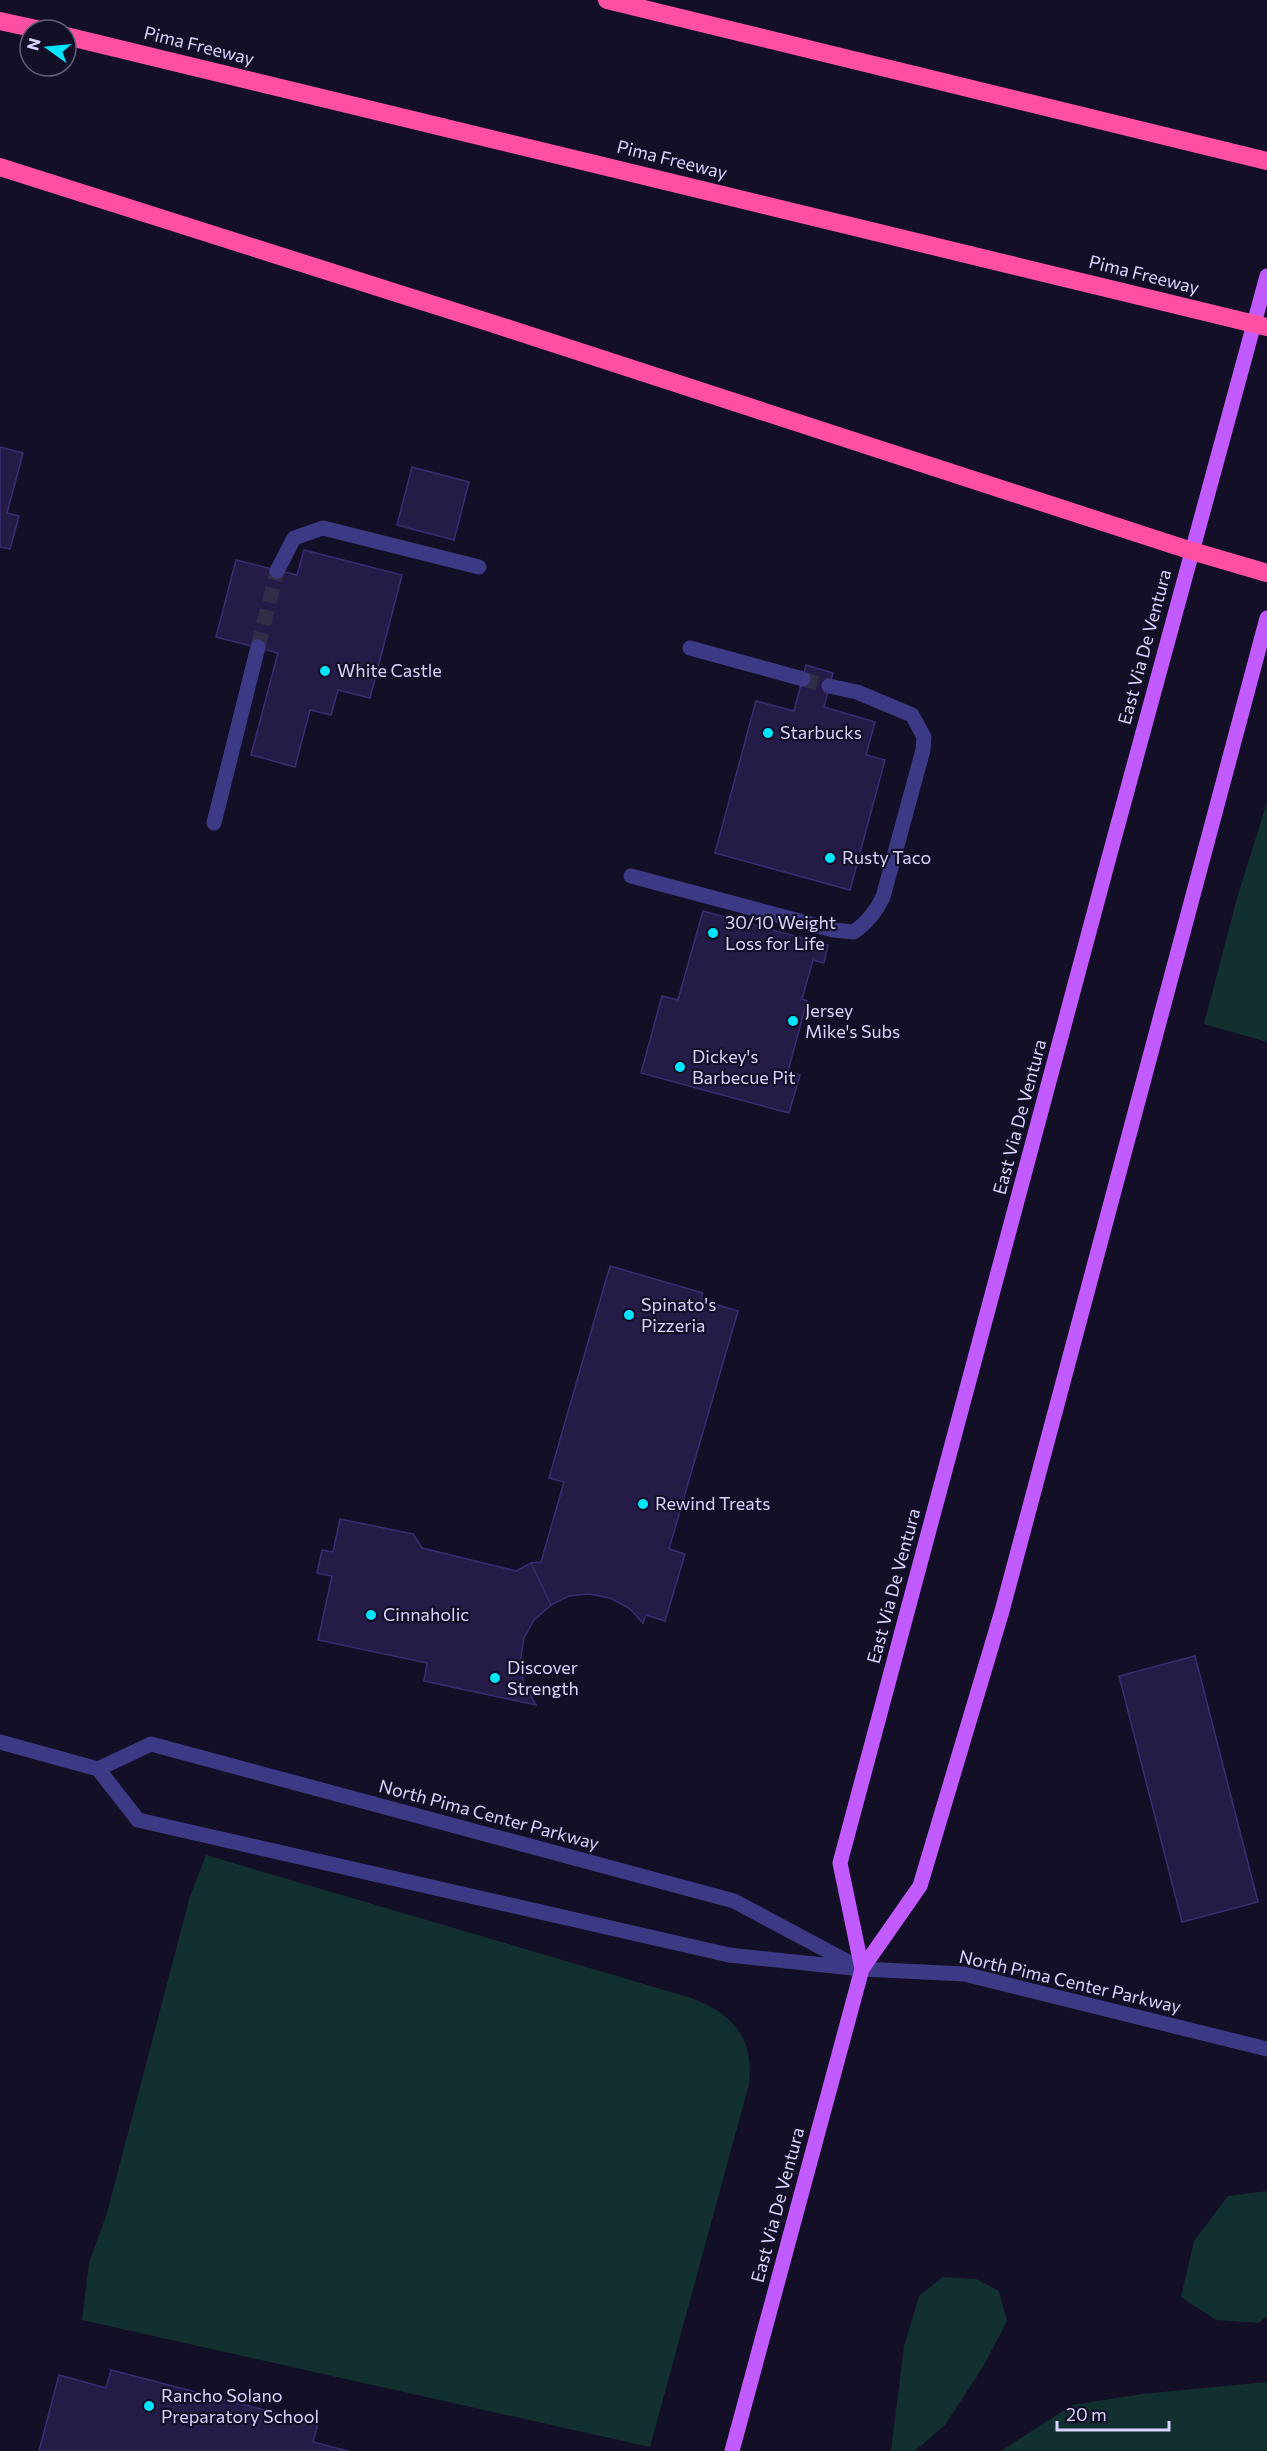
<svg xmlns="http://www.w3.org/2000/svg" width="1267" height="2451" viewBox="0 0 1267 2451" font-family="Commissioner,sans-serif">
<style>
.green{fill:#12302f}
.building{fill:#241b47;stroke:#3b2d73;stroke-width:1.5}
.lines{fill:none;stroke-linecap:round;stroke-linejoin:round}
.minor-tunnel{stroke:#312d47;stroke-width:15;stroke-dasharray:15 8;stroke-linecap:butt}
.minor{stroke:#3d3a85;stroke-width:15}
.major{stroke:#c25bff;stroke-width:15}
.highway{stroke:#ff4fa3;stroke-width:18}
.highway-bridge{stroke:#ff4fa3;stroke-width:18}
.poi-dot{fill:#00e5ff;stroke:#130f26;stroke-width:2}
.labels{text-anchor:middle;stroke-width:4.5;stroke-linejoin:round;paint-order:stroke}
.street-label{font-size:18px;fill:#d9d4ff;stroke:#130f26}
.poi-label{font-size:18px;fill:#d9d4ff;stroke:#130f26;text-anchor:start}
</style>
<rect width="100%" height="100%" fill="#130f26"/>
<path class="green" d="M 1267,802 L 1267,1042 L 1204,1024 L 1237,898 Z
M 206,1855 L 688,1997 C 731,2012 755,2037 749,2084 L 650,2447 L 82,2320 L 89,2263 L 107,2213 L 190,1896 Z
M 1267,2191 L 1267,2316 L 1259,2323 L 1216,2320 L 1181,2297 L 1194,2241 L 1228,2196 Z
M 943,2277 L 976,2279 L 999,2291 L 1007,2321 L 983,2367 L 945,2425 L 915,2451 L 891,2451 L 904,2346 L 919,2296 Z
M 1267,2382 L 1267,2451 L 1001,2451 L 1072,2405 L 1142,2394 Z"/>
<path class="building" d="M 0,447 L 23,453 L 7,513 L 19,516 L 10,549 L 0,547 Z
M 412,467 L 469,482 L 454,540 L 397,525 Z
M 304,550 L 402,575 L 370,698 L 338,690 L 331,715 L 310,710 L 295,767 L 251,755 L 278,653 L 216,637 L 236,560 L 297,575 Z
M 806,665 L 833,673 L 824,707 L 875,722 L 866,755 L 885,760 L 850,890 L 715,853 L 756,701 L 794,711 Z
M 703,911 L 828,945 L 824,963 L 813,960 L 802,999 L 807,1001 L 788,1071 L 800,1075 L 789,1113 L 641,1073 L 662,996 L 678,1000 Z
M 610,1266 L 703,1293 L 701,1300 L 738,1311 L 669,1549 L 685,1554 L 665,1621 L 646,1615 L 643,1623 L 629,1608 L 610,1598 L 589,1594 L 569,1596 L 551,1605 L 531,1563 L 541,1562 L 564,1482 L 549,1478 Z
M 340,1519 L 413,1534 L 422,1548 L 516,1571 L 531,1563 L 551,1605 L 534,1620 L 524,1638 L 520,1662 L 524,1685 L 536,1705 L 424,1681 L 427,1663 L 318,1640 L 332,1576 L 317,1573 L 322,1550 L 333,1552 Z
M 1195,1656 L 1258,1902 L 1182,1922 L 1119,1676 Z
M 111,2370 L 318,2424 L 313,2442 L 348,2451 L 39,2451 L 59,2375 L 106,2388 Z"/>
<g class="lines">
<path class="minor-tunnel" d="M 258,647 L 277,571
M 803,679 L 829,686"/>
<path class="minor" d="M 277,571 L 294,538 L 323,528 L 479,567
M 690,648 L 803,679
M 214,823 L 258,647
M 631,876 L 833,930 L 854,932 C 868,922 876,912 883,897 L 923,750 L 924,737 L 912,715 L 857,692 L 829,686
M 0,1742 L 98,1769 L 138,1820 L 729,1955 L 862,1969 L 964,1974 L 1267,2049
M 98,1769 L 151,1744 L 734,1901 L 854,1965"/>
<path class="major" d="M 862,1969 L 840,1863 L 1108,861 L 1267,276
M 732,2451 L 862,1969 L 920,1886 L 1002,1611 L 1267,618"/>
<path class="highway" d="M 607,0 L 1267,161
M 0,21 L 41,30
M 66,36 L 1164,302
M 0,167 L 494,324 L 1192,551 L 1267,573"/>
<path class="highway-bridge" d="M 1164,302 L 1267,327"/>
</g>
<g class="poi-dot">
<circle cx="325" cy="671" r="6"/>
<circle cx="768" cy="733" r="6"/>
<circle cx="830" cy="858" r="6"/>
<circle cx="713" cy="933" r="6"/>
<circle cx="793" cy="1021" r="6"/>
<circle cx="680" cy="1067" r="6"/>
<circle cx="629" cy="1315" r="6"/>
<circle cx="643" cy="1504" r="6"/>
<circle cx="371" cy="1615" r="6"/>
<circle cx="495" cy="1678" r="6"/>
<circle cx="149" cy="2406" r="6"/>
</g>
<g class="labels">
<g class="street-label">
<text transform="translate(199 46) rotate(14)" y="6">Pima Freeway</text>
<text transform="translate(672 160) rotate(14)" y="6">Pima Freeway</text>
<text transform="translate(1144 275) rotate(14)" y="6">Pima Freeway</text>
<text transform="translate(1145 647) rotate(-75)" y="6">East Via De Ventura</text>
<text transform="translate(1020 1117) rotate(-75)" y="6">East Via De Ventura</text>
<text transform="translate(894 1586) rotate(-75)" y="6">East Via De Ventura</text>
<text transform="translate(489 1815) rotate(15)" y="6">North Pima Center Parkway</text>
<text transform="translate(1070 1982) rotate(13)" y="6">North Pima Center Parkway</text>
<text transform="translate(778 2205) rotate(-75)" y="6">East Via De Ventura</text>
</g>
<g class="poi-label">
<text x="337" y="677">White Castle</text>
<text x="780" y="739">Starbucks</text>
<text x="842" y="864">Rusty Taco</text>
<text x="725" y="929">30/10 Weight<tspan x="725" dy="21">Loss for Life</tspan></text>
<text x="805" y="1017">Jersey<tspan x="805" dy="21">Mike's Subs</tspan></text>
<text x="692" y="1063">Dickey's<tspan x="692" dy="21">Barbecue Pit</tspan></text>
<text x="641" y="1311">Spinato's<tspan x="641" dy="21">Pizzeria</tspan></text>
<text x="655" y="1510">Rewind Treats</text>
<text x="383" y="1621">Cinnaholic</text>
<text x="507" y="1674">Discover<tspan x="507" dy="21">Strength</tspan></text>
<text x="161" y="2402">Rancho Solano<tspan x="161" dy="21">Preparatory School</tspan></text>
</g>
</g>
<g transform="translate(48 48) rotate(285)"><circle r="28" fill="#130f26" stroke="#625e7d" stroke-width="1.5"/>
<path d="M0-4.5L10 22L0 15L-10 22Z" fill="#00e5ff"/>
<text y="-9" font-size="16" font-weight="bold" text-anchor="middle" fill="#d9d4ff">N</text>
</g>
<path d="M1057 2421v9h112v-9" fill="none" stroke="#d9d4ff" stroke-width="3"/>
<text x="1066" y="2421" font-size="18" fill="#d9d4ff" stroke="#130f26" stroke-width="4.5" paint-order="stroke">20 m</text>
</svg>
